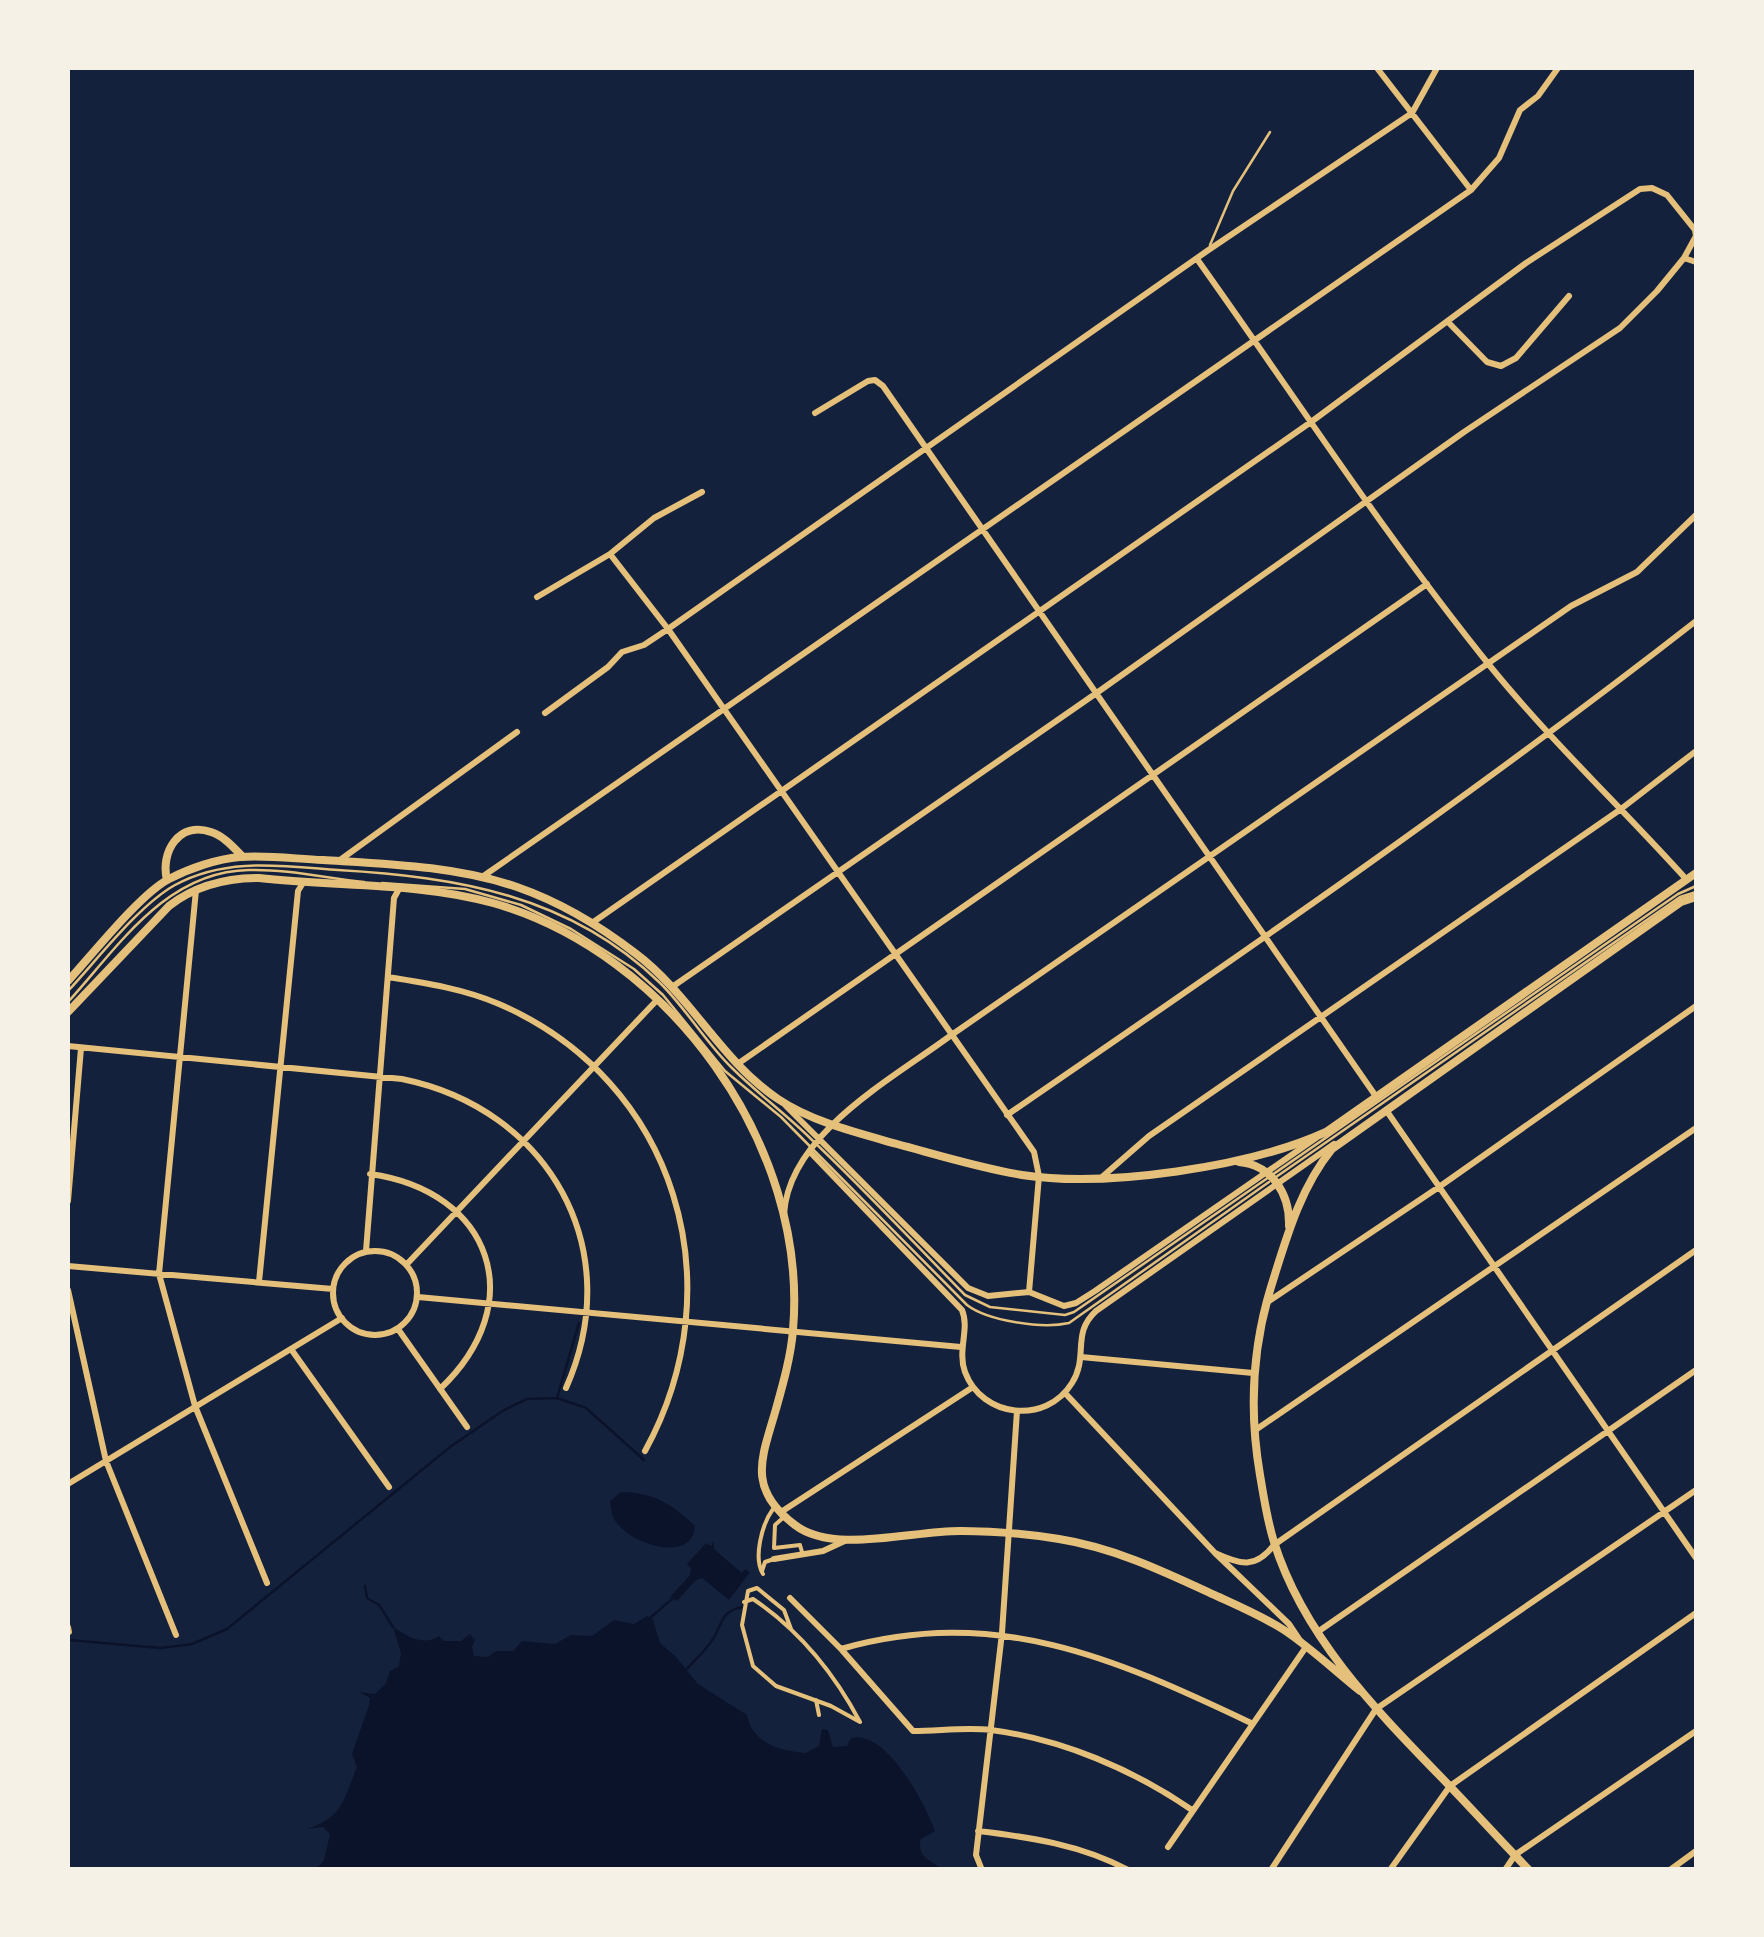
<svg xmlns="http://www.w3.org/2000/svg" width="1764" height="1937" viewBox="0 0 1764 1937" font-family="Barlow,sans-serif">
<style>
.water{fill:#0b132b}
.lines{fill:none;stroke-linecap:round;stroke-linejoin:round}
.stream{stroke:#0b132b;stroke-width:2.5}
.service{stroke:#e5c07b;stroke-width:2.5}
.pedestrian{stroke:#e5c07b;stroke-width:4}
.minor{stroke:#e5c07b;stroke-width:6}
.secondary{stroke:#e5c07b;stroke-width:8}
</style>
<rect width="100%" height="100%" fill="#14213d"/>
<path class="water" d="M 621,1492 C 653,1492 672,1504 695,1526 C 692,1566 625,1543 613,1517 C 611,1512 611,1506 610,1501 Z
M 714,1541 L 714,1549 L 742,1573 L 745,1569 L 750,1572 L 729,1600 L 702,1578 L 696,1580 L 677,1601 L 670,1597 L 690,1575 L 691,1568 L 687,1564 L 706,1543 L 711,1546 Z
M 647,1616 L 653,1620 L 660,1643 L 676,1657 L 698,1684 L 747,1715 C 752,1742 778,1751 805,1753 L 819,1746 L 822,1729 L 828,1730 L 833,1747 L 847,1746 L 851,1738 C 886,1729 925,1803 935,1831 L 921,1839 C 916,1855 930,1861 942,1869 L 316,1869 L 324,1860 L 330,1834 L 323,1827 L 307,1829 C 343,1817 343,1801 357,1767 L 352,1754 L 369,1705 L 370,1698 L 359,1692 L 375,1694 L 386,1683 L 390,1671 L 399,1666 L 401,1653 L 393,1627 C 408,1636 422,1647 439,1636 L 444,1641 L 461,1641 L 470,1634 L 475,1640 L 472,1647 L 474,1656 L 488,1657 L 496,1651 L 513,1651 L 522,1641 L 555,1644 L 571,1635 L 592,1636 L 614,1620 L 634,1624 Z"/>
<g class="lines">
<path class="stream" d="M 557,1398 L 579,1323
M 365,1586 L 367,1598 L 379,1605 L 393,1627
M 650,1618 L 672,1599
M 68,1640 L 161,1648 L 192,1644 L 227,1629 L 450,1447 L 504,1410 L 527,1399 L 557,1398 L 586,1408 L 644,1460
M 686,1670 C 694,1661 703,1653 710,1643 C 723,1627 718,1612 742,1607"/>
<path class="service" d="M 1210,245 L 1233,191 L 1270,132
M 382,883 L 465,889 L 521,905 L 571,929 L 634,969 L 663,995 L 725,1071 L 781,1117 L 967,1305 C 988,1321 1042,1329 1069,1323 L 1269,1182
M 68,991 C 97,960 139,905 175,885 C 226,857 283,866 338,870 C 457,877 569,895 659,982 C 686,1008 705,1042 732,1068 C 757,1093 786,1114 811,1139 C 864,1189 914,1243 965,1295 L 990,1307 L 1065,1315 L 1074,1312 L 1678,894 L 1696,886
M 68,1002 C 118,947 166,871 249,870 C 287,869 326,878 364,882
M 1276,1177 L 1680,897 L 1696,892"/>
<path class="pedestrian" d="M 785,1516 L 775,1525 L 774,1548 L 800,1545 L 802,1552
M 762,1571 L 765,1562 L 774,1559
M 763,1574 C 753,1558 762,1524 773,1509
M 744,1602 L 753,1599 C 799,1630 834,1673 860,1722
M 791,1629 L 784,1610 L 757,1588 L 748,1591 L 742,1625 L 753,1666 L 776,1686 L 831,1706 L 860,1722
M 816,1700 L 819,1715"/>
<path class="minor" d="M 1377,68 L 1471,190
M 1684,258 L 1696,262
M 1197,259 C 1294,395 1385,536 1490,666 C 1551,741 1621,807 1686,879
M 1448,322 L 1487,362 L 1501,366 L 1516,358 L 1569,296
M 815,413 L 868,381 L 875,380 L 883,386 L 1375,1095
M 610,554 L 668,629 L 1034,1152 L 1039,1176 L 1029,1292
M 537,597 L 610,554 L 654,518 L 702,492
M 545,713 L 608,667 L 622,652 L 644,645 L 668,629 L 1207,251 L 1412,113 L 1437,68
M 340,860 L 517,732
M 482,877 L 1471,190 L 1499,158 L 1520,110 L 1538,96 L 1558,68
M 196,890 L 159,1274 L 195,1406 L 267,1583
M 592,923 L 1311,422 L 1526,263 L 1640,189 L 1652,188 L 1667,195 L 1695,230 L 1696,236 L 1684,258 L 1657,291 L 1620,328 L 1464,432 L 1098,692 L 672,987
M 388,977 C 426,983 464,989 499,1004 C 677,1081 736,1285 645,1451
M 68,1046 L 402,1079 C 549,1109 628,1249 566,1388
M 739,1063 L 1427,584
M 786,1106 L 968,1288 L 988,1296 L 1029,1292 L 1064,1306 L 1076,1303 L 1095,1291 L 1316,1138
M 1386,1110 L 1696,1558
M 1007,1115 C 1240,955 1473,795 1696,621
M 810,1152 L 962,1310 C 970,1329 957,1350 965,1372 C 982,1418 1046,1425 1072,1383 C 1089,1356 1071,1334 1096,1311 L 1334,1144
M 370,1174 C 492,1191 531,1303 440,1389
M 1102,1177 L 1149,1136 L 1621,809 L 1696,751
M 68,1201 L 81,1048
M 784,1214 C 789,1134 892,1079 950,1036 L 1571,606 L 1637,572 L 1696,515
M333 1293a42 42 0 1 1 84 0a42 42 0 1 1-84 0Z
M 366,1251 L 394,898 L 399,889
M 407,1264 L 657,1000
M 68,1266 L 333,1289
M 259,1282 L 298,891 L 303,883
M 68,1290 L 106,1461 L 176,1635
M 418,1297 L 961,1347
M 1266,1303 L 1439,1187 L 1696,1006
M 398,1329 L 467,1427
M 291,1349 L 389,1487
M 1081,1357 L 1253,1373
M 1065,1393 L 1215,1553 L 1289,1624 L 1301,1642
M 1254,1431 L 1696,1128
M 68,1484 L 342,1318
M 781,1512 L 973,1387
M 1215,1553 C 1241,1565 1255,1569 1274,1545 L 1696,1250
M 774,1559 L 823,1551 L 849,1539
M 790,1598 L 841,1649 L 913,1731 C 939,1731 966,1727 991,1730 C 1062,1739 1134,1770 1192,1810
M 68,1627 L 69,1632
M 1319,1631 L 1696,1370
M 841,1649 C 996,1605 1114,1658 1251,1723
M 978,1831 C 1029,1837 1082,1845 1128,1870
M 1168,1847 L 1306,1647
M 982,1870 L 976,1855 L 1002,1633 L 1017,1411
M 1271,1870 L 1376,1709 L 1696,1490
M 1390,1870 L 1450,1786 L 1696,1613
M 1505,1870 L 1515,1855 L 1696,1731
M 1670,1870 L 1696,1851"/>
<path class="secondary" d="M 167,880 C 160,852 179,821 211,832 C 224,836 234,848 243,857
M 68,981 C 92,955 140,894 169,879 C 190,868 217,859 240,857 C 268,855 296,859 323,860 C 388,864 456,866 517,887 C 560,902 600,926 635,953 C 690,994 721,1061 778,1099 C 812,1122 858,1133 897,1144 C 938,1155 980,1168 1022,1175 C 1106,1188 1249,1167 1326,1132 L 1696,873
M 68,1012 L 169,906 C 196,885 226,878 259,878 C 336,887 418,882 493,903 C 669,953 809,1145 793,1330 C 791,1356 783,1384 776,1409 C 762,1458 746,1488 795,1525 C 834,1555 914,1530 962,1531 C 994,1531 1027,1534 1059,1539 C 1116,1548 1167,1573 1219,1597 C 1241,1607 1264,1617 1284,1630 C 1311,1648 1335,1671 1360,1691
M 1239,1162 C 1272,1165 1290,1194 1289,1226
M 1529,1870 C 1499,1839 1470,1807 1440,1776 C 1374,1708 1303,1635 1274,1542 C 1267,1520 1264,1498 1260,1475 C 1249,1411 1252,1349 1271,1287 C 1286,1239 1300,1188 1332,1149 L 1681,902 L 1696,897"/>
</g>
<rect width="1764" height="1937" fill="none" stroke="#f6f1e7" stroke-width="140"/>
</svg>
